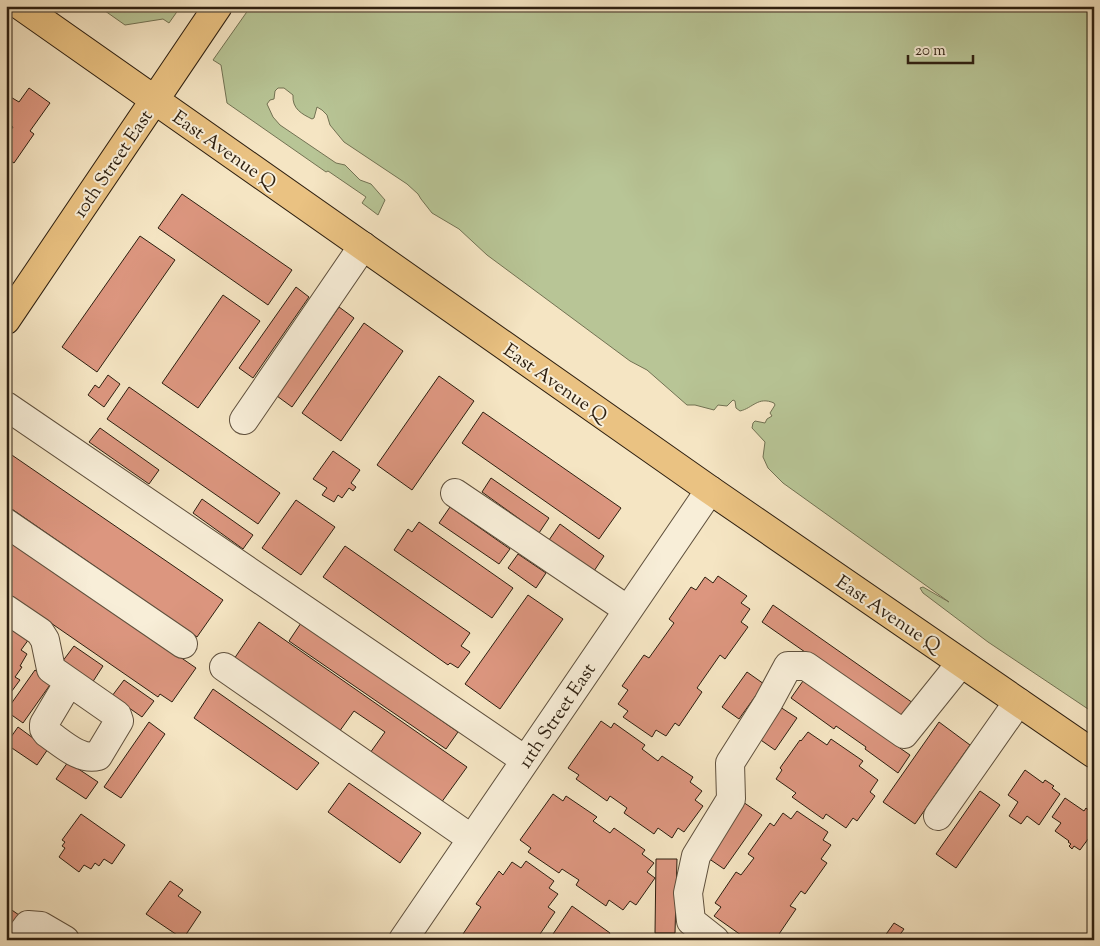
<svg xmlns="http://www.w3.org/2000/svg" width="1100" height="946" viewBox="0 0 1100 946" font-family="'Sorts Mill Goudy',serif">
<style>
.green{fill:#b8c596;stroke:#727253}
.building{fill:#dc967f;stroke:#2d1f10}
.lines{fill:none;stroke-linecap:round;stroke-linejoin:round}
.minor-casing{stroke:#5f503d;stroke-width:30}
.major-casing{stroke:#2d1f10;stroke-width:30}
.minor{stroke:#f8eed8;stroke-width:28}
.major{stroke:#eac282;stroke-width:28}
.labels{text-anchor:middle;stroke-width:4;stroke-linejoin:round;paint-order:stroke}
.street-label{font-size:19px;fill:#2d1f10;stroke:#f8eed8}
</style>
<rect width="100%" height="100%" fill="#f5e5c3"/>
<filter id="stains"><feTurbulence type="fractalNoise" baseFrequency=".004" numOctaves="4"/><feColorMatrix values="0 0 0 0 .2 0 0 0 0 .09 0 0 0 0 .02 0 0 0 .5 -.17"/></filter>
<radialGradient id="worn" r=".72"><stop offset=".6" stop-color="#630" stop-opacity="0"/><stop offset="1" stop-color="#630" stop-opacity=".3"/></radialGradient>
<path class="green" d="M 98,6 L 181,6 L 169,23 L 163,19 L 125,25 Z
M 251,6 L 1094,6 L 1094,713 L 988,642 L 923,593 L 920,588 L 923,587 L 949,602 L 783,483 L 768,468 L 763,457 L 765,442 L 752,428 L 753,423 L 755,421 L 765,423 L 767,419 L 772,416 L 770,413 L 775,405 L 774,403 C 758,396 753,408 740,411 L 736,408 L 735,401 L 733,400 L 727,406 L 718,405 L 714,410 L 695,405 L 687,405 L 647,370 L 630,361 L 487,255 L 459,229 L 432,213 L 421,199 L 418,194 L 407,184 L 344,142 L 330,125 L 327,115 L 322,110 L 317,107 L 314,118 L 312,119 C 302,114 292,109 293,95 L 284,88 L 278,88 L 275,91 L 274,99 L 270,100 L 267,104 L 273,117 L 280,125 L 336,163 L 345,165 L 360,180 L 371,184 L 385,200 L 378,215 L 362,203 L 366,197 L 328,171 L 326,172 L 227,103 L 221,65 L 213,60 Z"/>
<path class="building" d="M 29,88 L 50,103 L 30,131 L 34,134 L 14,163 L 6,158 L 6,137 L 13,127 L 6,122 L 6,99 L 9,96 L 19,102 Z
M 182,194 L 292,270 L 268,305 L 158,228 Z
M 140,236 L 175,260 L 97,372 L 62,347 Z
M 296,287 L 309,297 L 253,378 L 239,368 Z
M 223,295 L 260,321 L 198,408 L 162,383 Z
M 339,307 L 354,318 L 292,407 L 277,396 Z
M 364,323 L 403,351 L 341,441 L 302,413 Z
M 108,375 L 120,384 L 104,407 L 88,395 L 95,385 L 99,388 Z
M 439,376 L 474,401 L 412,490 L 377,465 Z
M 129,387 L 280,493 L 258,524 L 107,419 Z
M 483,412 L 621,508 L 599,539 L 462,443 Z
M 100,428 L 159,470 L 149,484 L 89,442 Z
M 6,451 L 223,600 L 197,637 L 6,505 Z
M 333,451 L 360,470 L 351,483 L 356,487 L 353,491 L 349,488 L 342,498 L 338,495 L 334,502 L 322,495 L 327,488 L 313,479 Z
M 491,478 L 549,518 L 539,533 L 482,492 Z
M 202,499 L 253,535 L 243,549 L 193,513 Z
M 296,500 L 335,527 L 301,575 L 262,548 Z
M 450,507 L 510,549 L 499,564 L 439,523 Z
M 419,522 L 513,588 L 492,618 L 394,550 L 408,529 L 412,532 Z
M 560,524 L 604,556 L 594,571 L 549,540 Z
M 6,537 L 196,668 L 172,702 L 160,694 L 158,697 L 6,592 Z
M 345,546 L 470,633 L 461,646 L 470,652 L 458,668 L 450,663 L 448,665 L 323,577 Z
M 518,554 L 546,573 L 536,588 L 508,568 Z
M 718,576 L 747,596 L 741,603 L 750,609 L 741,622 L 748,627 L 725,659 L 720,655 L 697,688 L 702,692 L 679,726 L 675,723 L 666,736 L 656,730 L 652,737 L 623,717 L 628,711 L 618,704 L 628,690 L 622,686 L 644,655 L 649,658 L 674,623 L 669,619 L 691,587 L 696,590 L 705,577 L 713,583 Z
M 528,595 L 563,619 L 500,709 L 465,684 Z
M 773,605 L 913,703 L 901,719 L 762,622 Z
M 259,622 L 467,767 L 441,803 L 370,753 L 385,732 L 354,711 L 339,732 L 234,659 Z
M 301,623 L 458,732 L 446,749 L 289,641 Z
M 6,624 L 29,639 L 21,650 L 27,654 L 20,666 L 22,667 L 15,677 L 20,680 L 6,699 Z
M 74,646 L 103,666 L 92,683 L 62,662 Z
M 35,670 L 52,682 L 23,723 L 6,711 Z
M 747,672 L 764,684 L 739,719 L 722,707 Z
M 124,680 L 154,701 L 142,717 L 112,696 Z
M 803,681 L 910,755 L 898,773 L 865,749 L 866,747 L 836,726 L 834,729 L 791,698 Z
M 213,689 L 319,763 L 297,790 L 194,718 Z
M 777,705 L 797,718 L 775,750 L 755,736 Z
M 601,721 L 611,728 L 614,723 L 645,745 L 642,749 L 658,761 L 662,756 L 693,777 L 690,782 L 702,791 L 695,800 L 703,806 L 684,832 L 678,828 L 672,838 L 658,828 L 654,834 L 624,813 L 627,808 L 610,796 L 607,801 L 576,779 L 579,775 L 568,768 Z
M 149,722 L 165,734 L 121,798 L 104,787 Z
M 939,722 L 970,745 L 915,824 L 883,802 Z
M 18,727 L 48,749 L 37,765 L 6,744 Z
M 808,732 L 827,745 L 831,739 L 863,761 L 859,766 L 878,780 L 870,792 L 875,796 L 857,821 L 853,818 L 846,828 L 826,814 L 823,819 L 792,797 L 796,793 L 776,779 L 782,770 L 780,768 L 800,740 L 801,741 Z
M 68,762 L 98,782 L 86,799 L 56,779 Z
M 1025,770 L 1043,783 L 1045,780 L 1054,786 L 1052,788 L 1060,794 L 1039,825 L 1027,816 L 1021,824 L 1009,816 L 1018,802 L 1008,795 Z
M 349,783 L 421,833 L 400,863 L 328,812 Z
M 980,791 L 1000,805 L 956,868 L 936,854 Z
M 553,794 L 563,801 L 566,796 L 597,817 L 593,821 L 610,833 L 614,828 L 645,850 L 642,854 L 654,863 L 647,872 L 655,878 L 636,905 L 630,901 L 623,910 L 609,900 L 606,906 L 576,885 L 579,880 L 562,869 L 559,873 L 528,852 L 531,848 L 520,840 Z
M 1065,798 L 1084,811 L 1086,808 L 1091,812 L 1089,815 L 1094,818 L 1094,831 L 1080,850 L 1074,846 L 1072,849 L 1069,846 L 1071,844 L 1068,842 L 1069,841 L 1055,831 L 1061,823 L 1052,817 Z
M 743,802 L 762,815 L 724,869 L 705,856 Z
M 797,811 L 828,832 L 823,840 L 831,845 L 821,859 L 827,863 L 805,894 L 801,891 L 790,906 L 796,909 L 775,940 L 771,940 L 767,937 L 765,940 L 748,940 L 714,916 L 721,907 L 715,903 L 736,872 L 741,875 L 754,858 L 748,854 L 770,823 L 774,826 L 783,813 L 791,819 Z
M 81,814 L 125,845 L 112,864 L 104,859 L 99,866 L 95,863 L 91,869 L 84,865 L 79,872 L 59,857 L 65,848 L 62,846 L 65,842 L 62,840 Z
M 656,859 L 677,859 L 675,933 L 655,933 Z
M 526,861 L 554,881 L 549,888 L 558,894 L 548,907 L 555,912 L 536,940 L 459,940 L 481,907 L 476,904 L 499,871 L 503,875 L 512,862 L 521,868 Z
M 170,881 L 183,890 L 178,896 L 201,912 L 183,939 L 146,914 Z
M 6,906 L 19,915 L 6,934 Z
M 572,906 L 610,933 L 606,940 L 561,940 L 553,934 Z
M 894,923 L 904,929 L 896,940 L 882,940 Z"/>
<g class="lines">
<defs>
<path id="minor" d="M 6,406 L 525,760
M 244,420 L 363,246
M 455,493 L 628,610
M 6,523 L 183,644
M 6,609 L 40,632 L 45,640 L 51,669 L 117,715 L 119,721 L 98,756 C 80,761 62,743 47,733 L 44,729 L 44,724 L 69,682
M 224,667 L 472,839
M 938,816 L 1018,702
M 17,940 L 28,925 L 41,926 L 65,940
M 403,940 L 710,490
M 715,940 L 691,921 L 688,893 L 696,856 L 731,799 L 730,763 L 768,703 L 788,666 L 806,666 L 904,734 L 961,663"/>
<path id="major" d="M 21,6 L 710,490 L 1094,754
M 6,320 L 218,6"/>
</defs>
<use href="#minor" class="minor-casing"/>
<use href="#major" class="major-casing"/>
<use href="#minor" class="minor"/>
<use href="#major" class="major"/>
</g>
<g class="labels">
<g class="street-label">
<text transform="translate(225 149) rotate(35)" y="7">East Avenue Q</text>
<text transform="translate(112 163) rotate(-56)" y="7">10th Street East</text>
<text transform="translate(556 382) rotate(35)" y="7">East Avenue Q</text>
<text transform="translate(889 613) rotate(34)" y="7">East Avenue Q</text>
<text transform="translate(556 715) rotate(-56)" y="7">11th Street East</text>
</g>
</g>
<rect width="1100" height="946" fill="none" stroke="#f5e5c3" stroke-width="25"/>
<rect x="8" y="8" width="1085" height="931" fill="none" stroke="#2d1f10" stroke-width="2.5"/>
<rect x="12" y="12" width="1075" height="921" fill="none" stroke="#2d1f10"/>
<path d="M908 55v8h65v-8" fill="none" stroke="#2d1f10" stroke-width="2.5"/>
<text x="915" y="55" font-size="15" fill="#2d1f10" stroke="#f8eed8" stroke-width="4" paint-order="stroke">20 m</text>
<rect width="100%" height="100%" filter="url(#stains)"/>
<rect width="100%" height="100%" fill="url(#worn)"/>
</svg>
